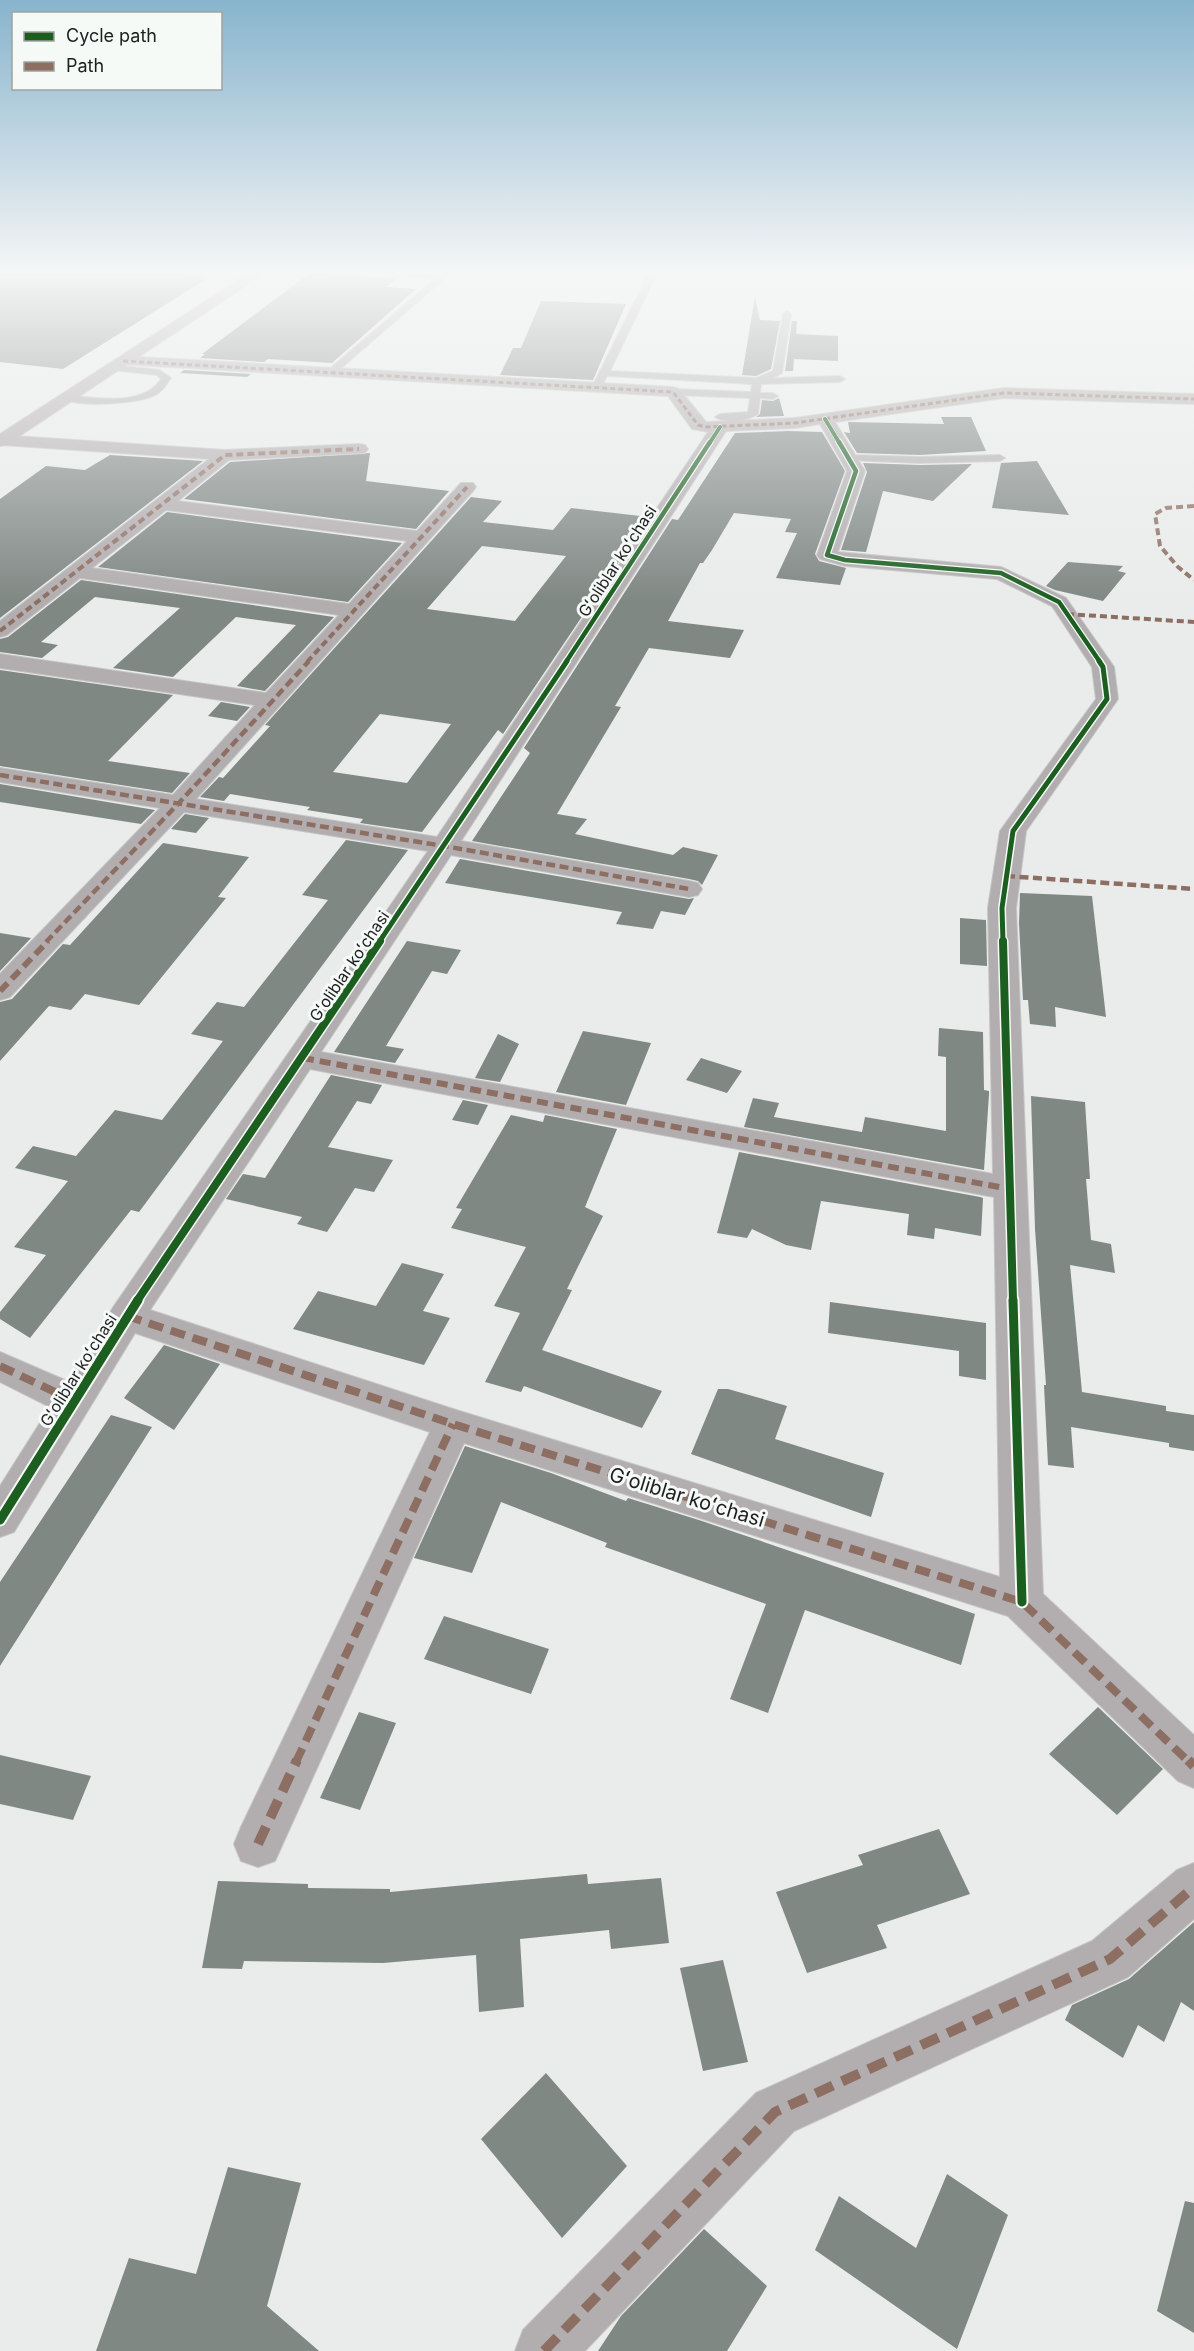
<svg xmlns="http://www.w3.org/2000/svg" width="1194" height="2351" viewBox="0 0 1194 2351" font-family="Inter,sans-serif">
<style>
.building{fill:#808884;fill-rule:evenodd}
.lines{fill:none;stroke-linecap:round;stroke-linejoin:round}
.service-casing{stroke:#c5c6c5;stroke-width:2}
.minor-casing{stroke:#c5c6c5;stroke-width:2}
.secondary-casing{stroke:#c5c6c5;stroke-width:2}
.service{fill:#b2adaf;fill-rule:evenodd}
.minor{fill:#b2adaf;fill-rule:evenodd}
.secondary{fill:#b1abae;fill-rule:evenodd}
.quiet-far5{stroke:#8d6e63;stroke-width:3;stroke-dasharray:5 3;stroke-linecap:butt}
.quiet-far4{stroke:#8d6e63;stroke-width:4;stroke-dasharray:7 4;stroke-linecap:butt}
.quiet-far3{stroke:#8d6e63;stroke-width:4.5;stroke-dasharray:9 4.5;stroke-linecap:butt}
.quiet-far2{stroke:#8d6e63;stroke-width:6;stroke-dasharray:11 6;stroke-linecap:butt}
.quiet-far1{stroke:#8d6e63;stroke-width:8;stroke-dasharray:15 8;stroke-linecap:butt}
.quiet{stroke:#8d6e63;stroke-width:10;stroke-dasharray:19 10;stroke-linecap:butt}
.cycleway-far4-casing{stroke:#f5faf7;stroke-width:5}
.cycleway-far3-casing{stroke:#f5faf7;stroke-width:7}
.cycleway-far2-casing{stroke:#f5faf7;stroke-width:8}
.cycleway-far1-casing{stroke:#f5faf7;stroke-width:11}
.cycleway-casing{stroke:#f5faf7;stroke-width:13}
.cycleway-far4{stroke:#1b5e20;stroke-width:4}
.cycleway-far3{stroke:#1b5e20;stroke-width:4.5}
.cycleway-far2{stroke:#1b5e20;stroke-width:5}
.cycleway-far1{stroke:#1b5e20;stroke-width:8}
.cycleway{stroke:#1b5e20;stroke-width:9}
.labels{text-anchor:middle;stroke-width:6;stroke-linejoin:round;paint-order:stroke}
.street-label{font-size:16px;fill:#1d1f1e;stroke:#f5faf7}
.near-street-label{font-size:20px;fill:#1d1f1e;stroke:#f5faf7}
</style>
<rect width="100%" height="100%" fill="#e9ecea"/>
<path class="building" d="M 0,273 L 169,273 L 211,276 L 63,369 L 0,362 Z
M 310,273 L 397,278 L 386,287 L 416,289 L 332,363 L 268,359 L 264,362 L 200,358 L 205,354 L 202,354 Z
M 755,297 L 760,320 L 780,321 L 771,369 L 756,376 L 742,375 Z
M 541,301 L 626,304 L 593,380 L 500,375 L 513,348 L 521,348 Z
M 792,321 L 797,321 L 796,334 L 838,336 L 838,361 L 794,359 L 793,371 L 785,371 Z
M 184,370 L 251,374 L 247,377 L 180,373 Z
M 779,398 L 784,416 L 756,417 L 760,414 L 762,400 L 773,401 Z
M 941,417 L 971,417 L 986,451 L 920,455 L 857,453 L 844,432 L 850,433 L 848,422 L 944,424 Z
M 788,431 L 822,432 L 845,471 L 815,554 L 819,561 L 846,568 L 840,585 L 776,578 L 797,533 L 785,532 L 791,519 L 734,513 L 712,550 L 703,563 L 700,563 L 668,621 L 744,630 L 730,658 L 649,648 L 615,706 L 621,707 L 557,814 L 587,819 L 575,834 L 673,855 L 683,847 L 718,855 L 702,885 L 698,881 L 689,879 L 472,841 L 530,753 L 524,748 L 672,519 L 678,520 L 735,433 Z
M 370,453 L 366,481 L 449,491 L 416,529 L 184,499 L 230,462 Z
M 110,455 L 203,461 L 0,618 L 0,499 L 46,466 L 85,470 Z
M 1037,461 L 1069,515 L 992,508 L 1001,463 Z
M 863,463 L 920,465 L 972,464 L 933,501 L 883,491 L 866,552 L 841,550 L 867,472 Z
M 471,497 L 502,501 L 483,522 L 553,530 L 571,508 L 649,517 L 503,734 L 498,730 L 422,832 L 360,823 L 363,819 L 307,810 L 310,807 L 230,794 L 224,801 L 200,797 L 219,777 L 223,778 L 270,726 L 265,725 ZM 482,546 L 566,556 L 515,621 L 427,609 ZM 380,714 L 451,724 L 407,783 L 333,772 Z
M 167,512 L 402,543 L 348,602 L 98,567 Z
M 1068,562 L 1123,566 L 1118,571 L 1126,573 L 1103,601 L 1055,590 L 1046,586 Z
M 81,580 L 334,617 L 265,691 L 237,686 L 296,625 L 236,617 L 173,677 L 113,668 L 180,608 L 95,597 L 41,642 L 58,645 L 42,658 L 0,652 L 0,639 L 8,637 Z
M 0,670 L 173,695 L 108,761 L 190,773 L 172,793 L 0,766 Z
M 221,702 L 250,707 L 237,721 L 208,716 Z
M 0,784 L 155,810 L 141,824 L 0,802 Z
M 185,814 L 209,818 L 196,833 L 171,829 Z
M 346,840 L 408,850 L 139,1212 L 131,1210 L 30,1338 L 0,1319 L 0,1312 L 46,1255 L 14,1247 L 68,1181 L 15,1168 L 33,1146 L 76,1156 L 115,1110 L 162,1120 L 223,1041 L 191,1034 L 217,1002 L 244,1007 L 328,900 L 302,895 Z
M 163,843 L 249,857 L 218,897 L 226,898 L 139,1005 L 85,994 L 71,1010 L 49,1006 L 0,1061 L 0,1002 L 12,999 L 63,944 L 70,945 Z
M 460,859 L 689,899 L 694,898 L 685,915 L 661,911 L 653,929 L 616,924 L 622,912 L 445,883 Z
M 1020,893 L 1092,896 L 1106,1017 L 1055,1007 L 1056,1027 L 1030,1024 L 1028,1000 L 1023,1000 L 1019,923 Z
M 960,918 L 986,920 L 987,966 L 960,964 Z
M 0,933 L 31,938 L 0,971 Z
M 407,941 L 461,950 L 447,974 L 432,971 L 386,1046 L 404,1049 L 395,1063 L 334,1052 Z
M 939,1028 L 983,1032 L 984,1090 L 989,1091 L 989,1094 L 984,1170 L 744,1127 L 753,1098 L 779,1103 L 774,1117 L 862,1132 L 865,1117 L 946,1131 L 946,1057 L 938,1056 Z
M 583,1031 L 651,1043 L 626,1105 L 556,1092 Z
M 498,1034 L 519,1044 L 500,1082 L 475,1078 Z
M 701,1058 L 742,1071 L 727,1093 L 686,1080 Z
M 331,1075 L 382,1085 L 371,1104 L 357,1101 L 328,1147 L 393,1160 L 374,1192 L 355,1188 L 327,1232 L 297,1224 L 302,1217 L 226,1199 L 243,1174 L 265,1178 Z
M 1031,1096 L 1085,1102 L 1090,1179 L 1086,1179 L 1091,1240 L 1111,1244 L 1115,1273 L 1070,1265 L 1082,1392 L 1166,1406 L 1166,1411 L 1194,1415 L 1194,1451 L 1169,1447 L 1169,1443 L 1071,1427 L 1074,1468 L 1048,1465 L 1044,1385 L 1046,1385 L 1035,1229 Z
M 463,1100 L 488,1105 L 478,1125 L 452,1120 Z
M 511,1115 L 543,1122 L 545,1115 L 617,1129 L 585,1207 L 603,1216 L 567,1289 L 572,1290 L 542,1350 L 662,1391 L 642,1428 L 524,1386 L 521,1392 L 485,1382 L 520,1313 L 494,1306 L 526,1247 L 451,1228 L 462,1209 L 456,1208 Z
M 739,1152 L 980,1197 L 983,1198 L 981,1236 L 935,1228 L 934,1239 L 907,1235 L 909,1214 L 821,1201 L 811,1250 L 786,1245 L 752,1229 L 747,1238 L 717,1233 Z
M 402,1263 L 444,1274 L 423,1311 L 450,1318 L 424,1365 L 293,1329 L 318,1291 L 376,1306 Z
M 830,1302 L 986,1323 L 986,1380 L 959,1376 L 959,1351 L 828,1333 Z
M 164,1345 L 220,1364 L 174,1430 L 124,1398 Z
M 718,1389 L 728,1389 L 787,1406 L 775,1439 L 884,1473 L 871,1517 L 691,1454 Z
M 111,1415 L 152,1427 L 0,1666 L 0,1582 Z
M 465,1446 L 551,1473 L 626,1501 L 628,1498 L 702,1521 L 975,1614 L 961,1665 L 805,1610 L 768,1713 L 730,1699 L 766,1604 L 605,1547 L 607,1543 L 501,1502 L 472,1573 L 414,1558 Z
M 444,1616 L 549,1649 L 531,1694 L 424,1659 Z
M 1098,1707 L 1163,1769 L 1117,1815 L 1049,1754 Z
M 359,1712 L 396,1723 L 360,1810 L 320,1798 Z
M 0,1755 L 91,1776 L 73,1820 L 0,1804 Z
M 939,1829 L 970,1894 L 877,1925 L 887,1948 L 807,1973 L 776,1892 L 863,1865 L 858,1855 Z
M 587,1874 L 588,1884 L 661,1878 L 669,1943 L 611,1949 L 609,1930 L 520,1939 L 524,2007 L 479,2012 L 476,1955 L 383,1963 L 244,1961 L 242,1969 L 202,1968 L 218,1881 L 308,1884 L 308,1888 L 390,1889 L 390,1892 Z
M 1194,1922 L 1194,2011 L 1181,2002 L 1164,2042 L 1138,2025 L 1123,2058 L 1065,2020 L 1072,2005 L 1129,1979 Z
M 723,1960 L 748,2062 L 703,2071 L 680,1968 Z
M 546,2073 L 627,2166 L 562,2238 L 481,2139 Z
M 228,2167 L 301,2183 L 267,2306 L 319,2351 L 96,2351 L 129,2258 L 196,2274 Z
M 947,2174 L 1008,2215 L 957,2349 L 815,2250 L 839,2196 L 916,2248 Z
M 1185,2201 L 1194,2203 L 1194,2333 L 1157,2311 Z
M 704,2229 L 767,2286 L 727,2351 L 598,2351 L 621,2316 Z"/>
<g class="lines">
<defs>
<path id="service" d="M 388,273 L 451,273 L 333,375 L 327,375 L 327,371 L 435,279 L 392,275 Z
M 649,273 L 657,273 L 610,371 L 756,378 L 773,371 L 783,314 L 787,311 L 791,314 L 782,373 L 773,378 L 840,376 L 845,379 L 840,382 L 761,384 L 760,393 L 773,393 L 778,396 L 773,399 L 760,398 L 758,414 C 748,421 725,424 715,417 L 720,414 L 748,412 L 750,398 L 673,395 L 668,392 L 673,389 L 751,392 L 752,384 L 607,376 L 602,385 L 596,385 L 594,383 Z
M 114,365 L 160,370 L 171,378 C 166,385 163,391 155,395 C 139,404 76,408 62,398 L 67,395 C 96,398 143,407 161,379 L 157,375 L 111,370 L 111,366 Z
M 850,455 L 920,457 L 1000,455 L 1005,458 L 1000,461 L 920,463 L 846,460 L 846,456 Z"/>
<path id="minor" d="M 123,356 L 673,387 L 679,389 L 706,422 L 795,418 L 1004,388 L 1194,394 L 1194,404 L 1004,398 L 835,422 L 865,471 L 838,552 L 1001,567 L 1066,598 L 1114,667 L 1118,699 L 1026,831 L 1016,908 L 1043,1594 L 1194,1735 L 1194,1788 L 1178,1781 L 1008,1616 L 464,1443 L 275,1861 L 258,1867 L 241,1861 L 234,1844 L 241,1827 L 430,1432 L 135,1333 L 14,1532 L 0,1537 L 0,1486 L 50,1407 L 0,1382 L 0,1352 L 67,1381 L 114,1306 L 428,851 L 184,812 L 10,997 L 0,1000 L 0,974 L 160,808 L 0,782 L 0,768 L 173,795 L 255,705 L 0,668 L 0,654 L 266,693 L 339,615 L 80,578 L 7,635 L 0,637 L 0,621 L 209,459 L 2,445 L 0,445 L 0,435 L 225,450 L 359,444 L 365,445 L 368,449 L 365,453 L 229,460 L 178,501 L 417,531 L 461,483 L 473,483 L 476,487 L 473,491 L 196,799 L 437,837 L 708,432 L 692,429 L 668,396 L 118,364 L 115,361 ZM 820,424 L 847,471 L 817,555 L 820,559 L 845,566 L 997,579 L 1052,606 L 1092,667 L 1096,699 L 1000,831 L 988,908 L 993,1174 L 321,1052 L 451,855 L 689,897 L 698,895 L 702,889 L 698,883 L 689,881 L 461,841 L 726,431 L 795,428 ZM 166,510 L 407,541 L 349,604 L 92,568 ZM 310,1069 L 994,1197 L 1000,1577 L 453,1409 L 150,1310 Z
M 1194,1863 L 1194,1919 L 1128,1977 L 794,2131 L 585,2351 L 515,2351 L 523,2330 L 756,2093 L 1092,1941 L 1177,1870 Z"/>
<path id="secondary" d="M 249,273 L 265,273 L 6,445 L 0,446 L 0,434 Z"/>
</defs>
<use href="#service" class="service-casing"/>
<use href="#minor" class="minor-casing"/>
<use href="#secondary" class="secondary-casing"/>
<use href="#service" class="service"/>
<use href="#minor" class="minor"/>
<use href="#secondary" class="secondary"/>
<path class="quiet-far5" d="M 123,361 L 673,392 L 698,425 L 705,427 L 795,423 L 1004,393 L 1194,399"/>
<path class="quiet-far4" d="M 1194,506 L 1166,508 L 1155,514 L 1160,546 L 1178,567 L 1194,580
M 1067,614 L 1194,622
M 0,631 L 225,455 L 359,449
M 307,662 L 467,487"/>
<path class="quiet-far3" d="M 0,775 L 444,846 L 689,889
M 1006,876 L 1194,889
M 46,942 L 178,804 L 309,661"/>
<path class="quiet-far2" d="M 0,991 L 48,941
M 303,1058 L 1010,1189"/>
<path class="quiet-far1" d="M 127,1316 L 453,1424 L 1022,1602 L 1189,1762
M 0,1366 L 74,1401
M 296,1762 L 453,1424"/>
<path class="quiet" d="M 1188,1760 L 1194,1766
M 258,1844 L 297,1760
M 544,2351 L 775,2112 L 1110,1959 L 1194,1887"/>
<defs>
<path id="cycleway-far4" d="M 825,419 L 840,444
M 709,444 L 720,427"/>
<path id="cycleway-far3" d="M 839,442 L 856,471 L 827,555 L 845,560 L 1001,573 L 1059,602 L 1100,662
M 566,662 L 710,442"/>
<path id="cycleway-far2" d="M 379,942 L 567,661
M 1003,942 L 1002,908 L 1013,831 L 1107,699 L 1103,667 L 1099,661"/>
<path id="cycleway-far1" d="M 1003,941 L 1013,1301
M 137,1301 L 380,941"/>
<path id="cycleway" d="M 1013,1300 L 1022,1602
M 0,1520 L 138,1300"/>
</defs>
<use href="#cycleway-far4" class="cycleway-far4-casing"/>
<use href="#cycleway-far3" class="cycleway-far3-casing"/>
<use href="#cycleway-far2" class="cycleway-far2-casing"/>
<use href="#cycleway-far1" class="cycleway-far1-casing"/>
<use href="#cycleway" class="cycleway-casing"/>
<use href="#cycleway-far4" class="cycleway-far4"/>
<use href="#cycleway-far3" class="cycleway-far3"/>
<use href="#cycleway-far2" class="cycleway-far2"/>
<use href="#cycleway-far1" class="cycleway-far1"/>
<use href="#cycleway" class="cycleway"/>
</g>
<linearGradient id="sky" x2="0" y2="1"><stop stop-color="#87b4cd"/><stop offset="0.45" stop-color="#f5f6f6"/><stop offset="1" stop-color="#f5f6f6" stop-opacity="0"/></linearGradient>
<rect width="1194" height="602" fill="url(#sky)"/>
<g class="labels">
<g class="street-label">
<text transform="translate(617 561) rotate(-57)" y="6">Gʻoliblar koʻchasi</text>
<text transform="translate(349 966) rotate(-56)" y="6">Gʻoliblar koʻchasi</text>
<text transform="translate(78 1370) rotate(-58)" y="6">Gʻoliblar koʻchasi</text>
</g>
<g class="near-street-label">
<text transform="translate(687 1497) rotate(17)" y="7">Gʻoliblar koʻchasi</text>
</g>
</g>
<rect x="12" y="12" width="210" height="78" fill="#f5faf7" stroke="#9fa2a0" stroke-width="1.5"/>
<rect x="24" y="32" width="30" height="9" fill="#1b5e20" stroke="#9fa2a0" stroke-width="1.5"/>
<text x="66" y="42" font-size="18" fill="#1d1f1e">Cycle path</text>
<rect x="24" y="62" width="30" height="9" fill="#8d6e63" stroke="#9fa2a0" stroke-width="1.5"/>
<text x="66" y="72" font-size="18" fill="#1d1f1e">Path</text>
</svg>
